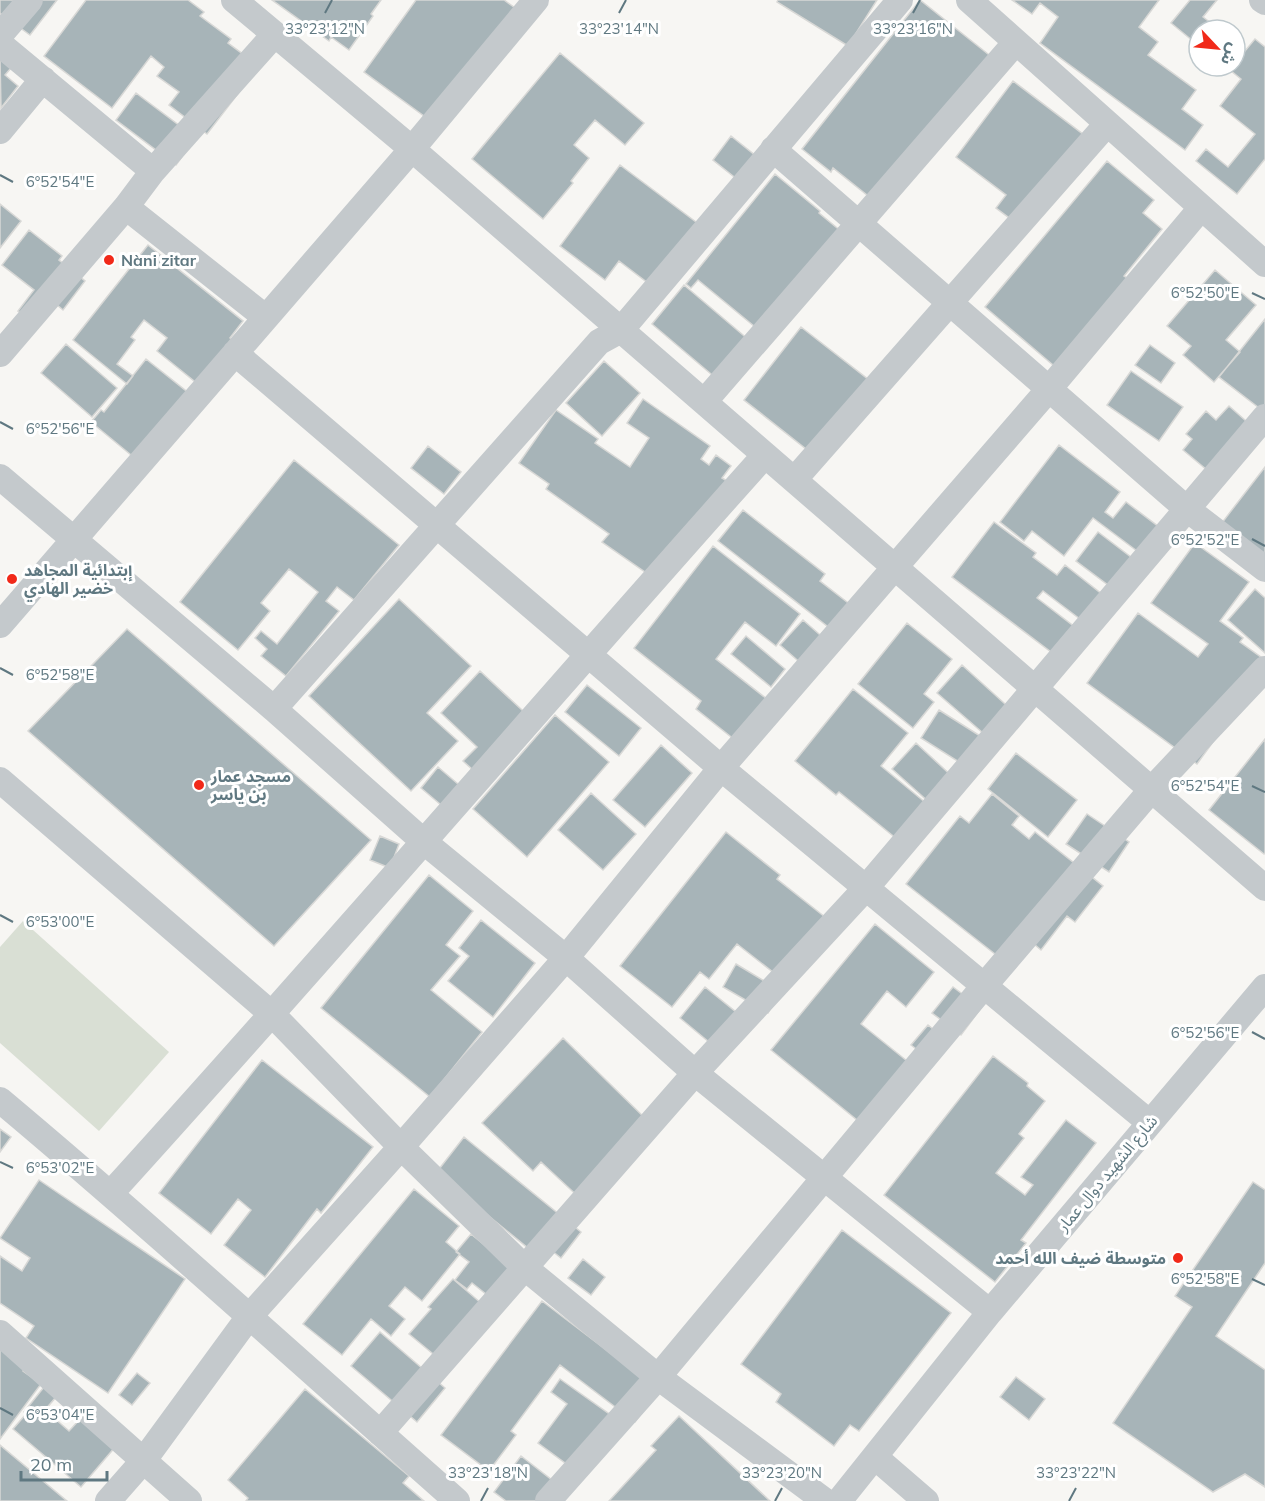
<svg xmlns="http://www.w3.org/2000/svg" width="1265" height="1501" viewBox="0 0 1265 1501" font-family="Mulish,'Noto Sans Arabic',sans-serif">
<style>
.green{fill:#d9dfd4}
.building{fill:#a7b4b8;stroke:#d8d8d6;stroke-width:1.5}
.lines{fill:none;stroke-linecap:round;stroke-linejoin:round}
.minor{stroke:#c4c9cc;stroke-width:26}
.ticks{fill:none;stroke:#5f7881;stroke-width:2}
.poi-dot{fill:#f12919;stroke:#fff;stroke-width:2}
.labels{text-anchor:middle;stroke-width:6;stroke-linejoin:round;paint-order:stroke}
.poi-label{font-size:16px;font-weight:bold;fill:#5f7881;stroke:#fff;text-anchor:start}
.street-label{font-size:16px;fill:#5f7881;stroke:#fff}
.ticks-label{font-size:15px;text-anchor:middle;fill:#5f7881;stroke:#fff;stroke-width:6;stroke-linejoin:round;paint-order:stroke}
</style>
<rect width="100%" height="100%" fill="#f7f6f3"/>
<path class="green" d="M 23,921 L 169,1052 L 99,1131 L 0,1043 L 0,947 Z"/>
<path class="building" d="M 0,0 L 57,0 L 30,35 L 0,13 Z
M 86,0 L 188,0 L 204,12 L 200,16 L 231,39 L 228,43 L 259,66 L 207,134 L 169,105 L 179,92 L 157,76 L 164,67 L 151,56 L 112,108 L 44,56 Z
M 272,0 L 381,0 L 371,14 L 373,16 L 349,50 L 331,37 L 329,41 Z
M 416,0 L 504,0 L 522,13 L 439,127 L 364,72 Z
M 778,0 L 877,0 L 848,46 L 777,2 Z
M 920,0 L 993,58 L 877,203 L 833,168 L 831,172 L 802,149 Z
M 1012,0 L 1159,0 L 1139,27 L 1158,42 L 1148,55 L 1196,90 L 1182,109 L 1203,125 L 1185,150 L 1040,43 L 1058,17 L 1040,3 L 1032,14 Z
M 1190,0 L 1217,0 L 1203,17 L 1220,30 L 1199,30 L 1199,46 L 1171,23 Z
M 1255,39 L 1265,47 L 1265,159 L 1237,194 L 1196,161 L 1206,149 L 1228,167 L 1255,134 L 1220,106 L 1241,79 L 1225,66 L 1235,66 L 1235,42 L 1245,51 Z
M 560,53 L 644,123 L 625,145 L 595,120 L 574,145 L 589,158 L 571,181 L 573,183 L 543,219 L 472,159 Z
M 0,59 L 11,68 L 5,75 L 18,86 L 1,108 Z
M 1013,81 L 1088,138 L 1020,226 L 996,208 L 1006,195 L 956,157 Z
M 136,93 L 196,138 L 176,165 L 116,120 Z
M 731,136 L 756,156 L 738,180 L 713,160 Z
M 1107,161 L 1154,200 L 1143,213 L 1162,229 L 1124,276 L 1127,278 L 1060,371 L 985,307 Z
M 620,165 L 704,228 L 648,283 L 619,261 L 605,280 L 560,246 Z
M 775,174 L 820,211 L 819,213 L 842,232 L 760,331 L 698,280 L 691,288 L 686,284 Z
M 0,204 L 21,221 L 0,248 Z
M 29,230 L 62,256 L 59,260 L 85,281 L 63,310 L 56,304 L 38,327 L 18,311 L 34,290 L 2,265 Z
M 148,245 L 243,321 L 230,338 L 248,353 L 204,389 L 157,351 L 167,338 L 144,320 L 131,337 L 135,340 L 117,364 L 133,376 L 127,384 L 73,340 Z
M 1215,270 L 1256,305 L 1226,340 L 1240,352 L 1214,382 L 1183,355 L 1191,346 L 1167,326 Z
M 684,285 L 756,346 L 724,385 L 652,324 Z
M 1265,319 L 1265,408 L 1263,411 L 1219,377 Z
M 801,327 L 878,387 L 820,460 L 744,400 Z
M 66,344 L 117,388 L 92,417 L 41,373 Z
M 1150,345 L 1175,363 L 1161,383 L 1135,365 Z
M 146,359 L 200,402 L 148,469 L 91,422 L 101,410 L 104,412 Z
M 604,361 L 640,393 L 602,436 L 566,403 Z
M 1131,371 L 1183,407 L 1159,441 L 1107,405 Z
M 643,399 L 710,446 L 701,459 L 709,465 L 716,455 L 731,466 L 722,478 L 732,484 L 658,581 L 602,542 L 609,534 L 546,489 L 549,484 L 519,463 L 556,410 L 598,439 L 595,443 L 630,467 L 649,438 L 627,423 Z
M 1229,406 L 1254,428 L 1213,475 L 1183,450 L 1192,439 L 1186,434 L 1206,411 L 1216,420 Z
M 1059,445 L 1120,492 L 1105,512 L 1113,518 L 1126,502 L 1163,530 L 1116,591 L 1076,561 L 1098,532 L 1131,557 L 1137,551 L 1093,518 L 1064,556 L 1032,531 L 1024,541 L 1000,522 Z
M 428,446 L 461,472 L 444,494 L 411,468 Z
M 294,460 L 399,545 L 354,600 L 337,587 L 326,601 L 339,611 L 286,676 L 261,656 L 267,649 L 255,638 L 261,631 L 277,644 L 318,592 L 289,569 L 261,603 L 270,611 L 238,650 L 180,602 Z
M 1265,467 L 1265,559 L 1221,524 Z
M 743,510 L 825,574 L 820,581 L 856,609 L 836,633 L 718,541 Z
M 994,522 L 1036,553 L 1033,557 L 1057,575 L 1065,565 L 1117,606 L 1097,632 L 1043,591 L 1037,598 L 1080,631 L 1059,658 L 952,577 Z
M 1195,543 L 1249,582 L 1220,621 L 1243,638 L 1240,642 L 1265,660 L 1223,728 L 1197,764 L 1087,683 L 1138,613 L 1198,657 L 1208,644 L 1151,603 Z
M 713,546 L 800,614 L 776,646 L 745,622 L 716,659 L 772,703 L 740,744 L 696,709 L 701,701 L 634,648 Z
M 1255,589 L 1265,598 L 1265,653 L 1228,620 Z
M 399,599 L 471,666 L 427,713 L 458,741 L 411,791 L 309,696 Z
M 803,620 L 827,641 L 804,666 L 780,645 Z
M 907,623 L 952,659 L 924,694 L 934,702 L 913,728 L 858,684 Z
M 127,629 L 371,840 L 274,946 L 28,731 Z
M 746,636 L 785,669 L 771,687 L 731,654 Z
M 962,665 L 1015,713 L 991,740 L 937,693 Z
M 480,671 L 536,723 L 484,780 L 463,761 L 477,747 L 441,713 Z
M 587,685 L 641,728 L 619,756 L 565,712 Z
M 853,689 L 908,733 L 881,766 L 932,808 L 903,844 L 839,792 L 836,795 L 795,761 Z
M 939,710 L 985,739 L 967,767 L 921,738 Z
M 555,715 L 609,762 L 527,857 L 473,809 Z
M 1265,739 L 1265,853 L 1264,854 L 1209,810 Z
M 916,743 L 955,779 L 931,804 L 892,769 Z
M 661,745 L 692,773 L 645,827 L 613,800 Z
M 1016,753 L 1077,800 L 1048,837 L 988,789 Z
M 438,767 L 465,790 L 447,810 L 421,788 Z
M 591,793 L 636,834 L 603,870 L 558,830 Z
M 992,794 L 1019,816 L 1012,825 L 1029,839 L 1035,832 L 1103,886 L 1075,922 L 1067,916 L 1041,950 L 1034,944 L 1014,969 L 906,884 L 960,816 L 969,823 Z
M 1087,814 L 1129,842 L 1109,872 L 1066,844 Z
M 726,832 L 780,875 L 777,879 L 830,921 L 783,980 L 737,944 L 709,979 L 700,972 L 672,1007 L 620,966 Z
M 380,836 L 399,844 L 390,868 L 370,860 Z
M 429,875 L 473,911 L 446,945 L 460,956 L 431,990 L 482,1032 L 430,1097 L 321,1008 Z
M 481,920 L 535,963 L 493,1017 L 448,981 L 469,956 L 459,948 Z
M 875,924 L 934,972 L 906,1007 L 887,991 L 861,1024 L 922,1073 L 873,1133 L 771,1050 Z
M 736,964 L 781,991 L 768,1013 L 723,987 Z
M 705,987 L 746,1020 L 721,1052 L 680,1018 Z
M 953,987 L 981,1008 L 961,1035 L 932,1013 Z
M 928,1025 L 949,1042 L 933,1062 L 911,1045 Z
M 563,1038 L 650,1123 L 584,1202 L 541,1162 L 533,1171 L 482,1123 Z
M 993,1056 L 1028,1083 L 1027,1086 L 1045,1101 L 1019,1134 L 1024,1138 L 996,1173 L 1025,1195 L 1033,1185 L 1021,1177 L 1066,1120 L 1096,1143 L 1021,1240 L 1026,1243 L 995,1282 L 884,1195 Z
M 262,1060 L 373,1147 L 321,1213 L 317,1209 L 265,1277 L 224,1245 L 251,1210 L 238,1199 L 211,1234 L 159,1193 Z
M 0,1129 L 11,1137 L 0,1152 Z
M 464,1137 L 581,1232 L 561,1258 L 547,1247 L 539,1257 L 436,1173 Z
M 39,1180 L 185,1279 L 108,1393 L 26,1338 L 34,1326 L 0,1303 L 0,1256 L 22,1271 L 30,1258 L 0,1238 Z
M 1253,1182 L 1265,1190 L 1265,1263 L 1216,1336 L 1265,1370 L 1265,1487 L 1245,1474 L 1213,1492 L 1113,1423 L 1192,1307 L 1175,1296 Z
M 414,1189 L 459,1226 L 446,1242 L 460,1254 L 422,1301 L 405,1287 L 389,1306 L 405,1319 L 391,1336 L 371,1319 L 342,1355 L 303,1324 Z
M 842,1230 L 951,1313 L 859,1431 L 850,1425 L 834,1446 L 776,1402 L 781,1394 L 741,1364 Z
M 471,1234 L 519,1273 L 496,1302 L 472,1283 L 467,1289 L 455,1280 L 469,1262 L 456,1252 Z
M 583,1259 L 605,1277 L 591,1295 L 568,1278 Z
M 453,1279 L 489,1310 L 444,1363 L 409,1334 L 431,1309 L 428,1307 Z
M 542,1301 L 659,1390 L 635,1422 L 560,1365 L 511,1431 L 516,1435 L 489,1471 L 441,1435 Z
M 380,1332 L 445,1388 L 417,1422 L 351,1366 Z
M 0,1347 L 26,1366 L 23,1371 L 41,1384 L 0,1439 Z
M 137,1373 L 150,1383 L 132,1405 L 119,1395 Z
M 1016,1377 L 1045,1399 L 1029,1420 L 1000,1397 Z
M 560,1379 L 615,1418 L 576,1471 L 538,1443 L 567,1404 L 551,1392 Z
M 44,1387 L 56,1397 L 45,1410 L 69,1431 L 82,1417 L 116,1446 L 81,1487 L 13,1429 L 26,1414 L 24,1412 Z
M 305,1389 L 409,1476 L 403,1483 L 424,1501 L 246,1501 L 248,1498 L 228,1480 Z
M 679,1416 L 770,1501 L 609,1501 L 656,1450 L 651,1446 Z
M 0,1445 L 67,1501 L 0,1501 Z
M 521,1456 L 561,1487 L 551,1501 L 506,1501 L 494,1492 Z"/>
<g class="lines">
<path class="minor" d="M 234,0 L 412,149 L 1265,888
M 969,0 L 1265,264
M 1262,0 L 1265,2
M 0,35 L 30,0
M 0,44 L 153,171
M 0,131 L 43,79
M 773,149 L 1187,509 L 1265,569
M 126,207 L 265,317
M 235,353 L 721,768 L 1150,1123
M 0,354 L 126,207 L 153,171 L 274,35
M 704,402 L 1016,42
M 0,477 L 274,709 L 423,841 L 566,958 L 695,1073 L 990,1312
M 794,480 L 1107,124
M 0,625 L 412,149 L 536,0
M 274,709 L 599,342 L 621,330 L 900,0
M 0,780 L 273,1015 L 401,1147 L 524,1267 L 658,1377 L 825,1501
M 0,1100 C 155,1230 305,1367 457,1501
M 111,1193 C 332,950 546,700 765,455
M 0,1333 L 189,1501
M 380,1433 L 695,1073 L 865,889 L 1265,417
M 875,1457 L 926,1501
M 108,1501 L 144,1460 L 248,1318 L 401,1147 L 566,958 L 721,768 L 1049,389 L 1201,208
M 548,1501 L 658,1377 L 984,986 L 1152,789 L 1265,669
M 839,1501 L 990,1312 L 1265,987"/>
</g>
<path class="ticks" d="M 325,13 L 332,0M 619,13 L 626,0M 913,13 L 920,0M 0,175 L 13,182M 1252,293 L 1265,299M 0,422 L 13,429M 1252,539 L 1265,546M 0,668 L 13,675M 1252,786 L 1265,792M 0,915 L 13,922M 1252,1032 L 1265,1039M 0,1162 L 13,1168M 1252,1279 L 1265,1285M 0,1408 L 13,1415M 481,1501 L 488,1488M 775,1501 L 782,1488M 1069,1501 L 1076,1488"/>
<g class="poi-dot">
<circle cx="109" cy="260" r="6"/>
<circle cx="12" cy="579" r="6"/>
<circle cx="199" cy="785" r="6"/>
<circle cx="1178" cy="1258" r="6"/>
</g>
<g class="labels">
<g class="poi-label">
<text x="121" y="266">Nàni zitar</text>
<text x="24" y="576">إبتدائية المجاهد<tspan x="24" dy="18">خضير الهادي</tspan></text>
<text x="211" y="782">مسجد عمار<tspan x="211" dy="18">بن ياسر</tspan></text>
<text x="1166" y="1264" text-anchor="end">متوسطة ضيف الله أحمد</text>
</g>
<g class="street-label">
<text transform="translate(1107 1173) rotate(-50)" y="6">شارع الشهيد دوال عمار</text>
</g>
</g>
<g class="ticks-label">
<text x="325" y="34">33°23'12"N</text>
<text x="619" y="34">33°23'14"N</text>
<text x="913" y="34">33°23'16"N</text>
<text x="60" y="187">6°52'54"E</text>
<text x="1205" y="298">6°52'50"E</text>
<text x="60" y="434">6°52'56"E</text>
<text x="1205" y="545">6°52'52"E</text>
<text x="60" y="680">6°52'58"E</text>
<text x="1205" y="791">6°52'54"E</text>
<text x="60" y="927">6°53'00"E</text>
<text x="1205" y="1038">6°52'56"E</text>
<text x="60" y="1173">6°53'02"E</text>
<text x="1205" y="1284">6°52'58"E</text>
<text x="60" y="1420">6°53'04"E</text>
<text x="488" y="1478">33°23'18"N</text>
<text x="782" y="1478">33°23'20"N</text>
<text x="1076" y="1478">33°23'22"N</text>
</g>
<g transform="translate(1217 48) rotate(116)"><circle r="28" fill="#ffffff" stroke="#bfc9cd" stroke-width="1.5"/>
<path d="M0-4.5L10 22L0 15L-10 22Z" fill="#f12919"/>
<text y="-9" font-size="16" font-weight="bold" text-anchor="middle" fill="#5f7881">ش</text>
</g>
<path d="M21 1471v9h86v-9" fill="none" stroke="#5f7881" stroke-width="3"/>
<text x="30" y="1471" font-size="18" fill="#5f7881" stroke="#ffffff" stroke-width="4.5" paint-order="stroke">20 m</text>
</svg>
